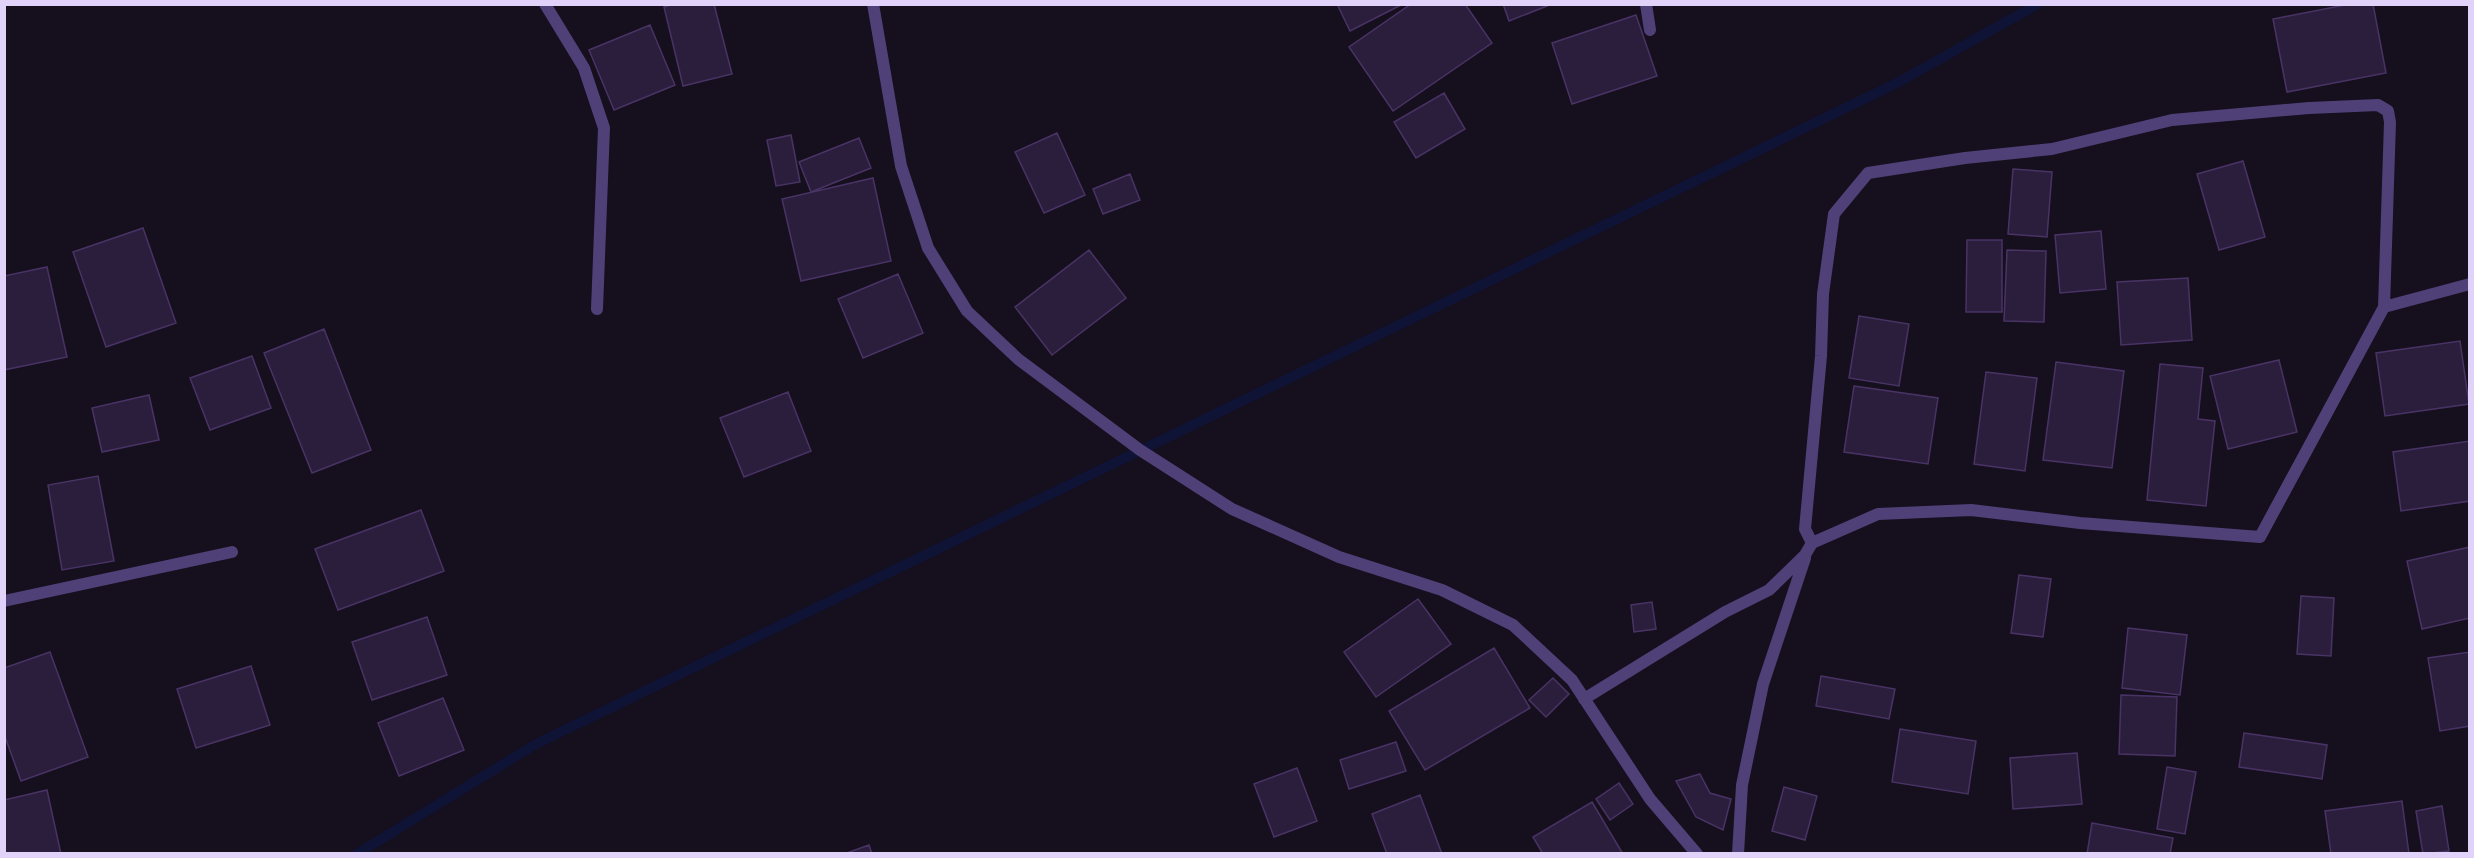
<svg xmlns="http://www.w3.org/2000/svg" width="2474" height="858" viewBox="0 0 2474 858" font-family="'Work Sans',sans-serif">
<style>
.lines{fill:none;stroke-linecap:round;stroke-linejoin:round}
.stream{stroke:#0f1437;stroke-width:10}
.building{fill:#2b1e3c;stroke:#493365;stroke-width:1.5}
.street{stroke:#4f4077;stroke-width:12}
</style>
<rect width="100%" height="100%" fill="#150f1e"/>
<g class="lines">
<path class="stream" d="M 357,854 L 536,744 L 1897,83 L 2038,4"/>
</g>
<path class="building" d="M 674,4 L 714,4 L 732,74 L 683,86 L 664,7 Z
M 1337,4 L 1403,4 L 1350,31 Z
M 1411,4 L 1465,4 L 1492,43 L 1393,111 L 1349,47 Z
M 1503,4 L 1552,4 L 1509,21 Z
M 2350,4 L 2373,4 L 2386,73 L 2287,92 L 2273,19 Z
M 1636,15 L 1657,76 L 1572,104 L 1552,43 Z
M 650,25 L 675,85 L 614,110 L 589,50 Z
M 1444,93 L 1465,129 L 1416,158 L 1394,122 Z
M 1057,133 L 1085,195 L 1044,213 L 1015,152 Z
M 791,135 L 800,182 L 776,186 L 767,140 Z
M 859,138 L 871,168 L 811,192 L 799,162 Z
M 2243,161 L 2265,237 L 2219,250 L 2197,174 Z
M 2013,169 L 2052,172 L 2047,237 L 2008,234 Z
M 1130,174 L 1140,200 L 1103,214 L 1093,189 Z
M 873,178 L 891,261 L 801,281 L 782,199 Z
M 143,228 L 176,323 L 106,347 L 73,252 Z
M 2101,231 L 2106,289 L 2060,293 L 2055,235 Z
M 1967,240 L 2002,240 L 2002,312 L 1966,312 Z
M 1089,250 L 1126,298 L 1052,355 L 1015,307 Z
M 2007,250 L 2046,251 L 2044,322 L 2004,321 Z
M 47,267 L 67,357 L 4,370 L 4,276 Z
M 898,274 L 923,333 L 863,358 L 838,299 Z
M 2188,278 L 2192,340 L 2121,345 L 2117,282 Z
M 1859,316 L 1909,324 L 1899,386 L 1849,378 Z
M 324,329 L 371,450 L 312,473 L 264,353 Z
M 2460,341 L 2469,404 L 2385,416 L 2376,353 Z
M 252,356 L 271,408 L 210,430 L 190,378 Z
M 2279,360 L 2297,432 L 2228,449 L 2210,376 Z
M 2056,362 L 2124,371 L 2112,468 L 2043,460 Z
M 2160,364 L 2203,368 L 2198,419 L 2215,421 L 2206,506 L 2147,500 Z
M 1986,372 L 2037,378 L 2025,471 L 1974,464 Z
M 1854,386 L 1938,398 L 1928,464 L 1844,452 Z
M 788,392 L 811,451 L 744,477 L 720,418 Z
M 149,395 L 159,440 L 102,452 L 92,408 Z
M 2470,441 L 2470,501 L 2401,511 L 2393,452 Z
M 98,476 L 114,561 L 62,570 L 48,485 Z
M 421,510 L 444,571 L 338,610 L 315,549 Z
M 2470,547 L 2470,618 L 2422,629 L 2407,561 Z
M 2019,575 L 2051,579 L 2043,637 L 2011,633 Z
M 2301,596 L 2334,598 L 2331,656 L 2297,654 Z
M 1418,599 L 1451,644 L 1376,697 L 1344,652 Z
M 1652,602 L 1656,629 L 1634,632 L 1631,605 Z
M 427,617 L 447,675 L 372,700 L 352,642 Z
M 2128,628 L 2187,635 L 2180,695 L 2122,688 Z
M 1494,648 L 1530,708 L 1425,770 L 1389,711 Z
M 50,652 L 88,757 L 21,781 L 4,734 L 4,668 Z
M 2470,652 L 2470,726 L 2440,731 L 2428,658 Z
M 251,666 L 270,725 L 196,748 L 177,689 Z
M 1821,676 L 1895,689 L 1889,719 L 1816,706 Z
M 1553,678 L 1569,694 L 1546,717 L 1529,700 Z
M 2121,695 L 2177,697 L 2175,756 L 2119,754 Z
M 443,698 L 464,750 L 399,776 L 378,723 Z
M 1900,729 L 1976,741 L 1968,794 L 1892,782 Z
M 2244,733 L 2327,745 L 2322,779 L 2239,767 Z
M 1396,742 L 1406,771 L 1349,789 L 1340,760 Z
M 2077,753 L 2082,804 L 2013,809 L 2010,758 Z
M 2167,767 L 2196,772 L 2185,834 L 2157,829 Z
M 1297,768 L 1317,821 L 1274,837 L 1254,784 Z
M 1700,774 L 1710,793 L 1731,799 L 1723,830 L 1696,817 L 1676,781 Z
M 1619,783 L 1633,804 L 1610,820 L 1596,799 Z
M 1784,787 L 1817,796 L 1805,840 L 1772,831 Z
M 47,790 L 61,854 L 4,854 L 4,800 Z
M 1420,795 L 1442,854 L 1387,854 L 1372,814 Z
M 2402,801 L 2409,854 L 2331,854 L 2325,811 Z
M 1592,802 L 1623,854 L 1543,854 L 1533,837 Z
M 2442,806 L 2449,851 L 2423,854 L 2416,811 Z
M 2092,823 L 2173,838 L 2170,854 L 2087,854 Z
M 869,845 L 872,854 L 844,854 Z"/>
<g class="lines">
<path class="street" d="M 545,4 L 584,68 L 604,128 L 597,309
M 873,4 L 901,166 L 928,248 L 967,311 L 1018,359 L 1140,450 L 1232,509 L 1339,557 L 1442,590 L 1513,625 L 1572,680 L 1650,799 L 1697,854
M 1646,4 L 1650,30
M 2384,307 L 2470,284
M 4,601 L 232,552
M 1584,699 L 1725,612 L 1769,590 L 1805,555 L 1812,543 L 1878,514 L 1971,510 L 2080,523 L 2260,537 L 2384,307 L 2390,122 L 2388,111 L 2378,105 L 2309,108 L 2172,120 L 2052,149 L 1965,158 L 1868,173 L 1834,214 L 1823,294 L 1821,356 L 1805,529 L 1812,543
M 1738,854 L 1742,785 L 1763,684 L 1805,558"/>
</g>
<rect width="2474" height="858" fill="none" stroke="#e0d2f9" stroke-width="12"/>
</svg>
